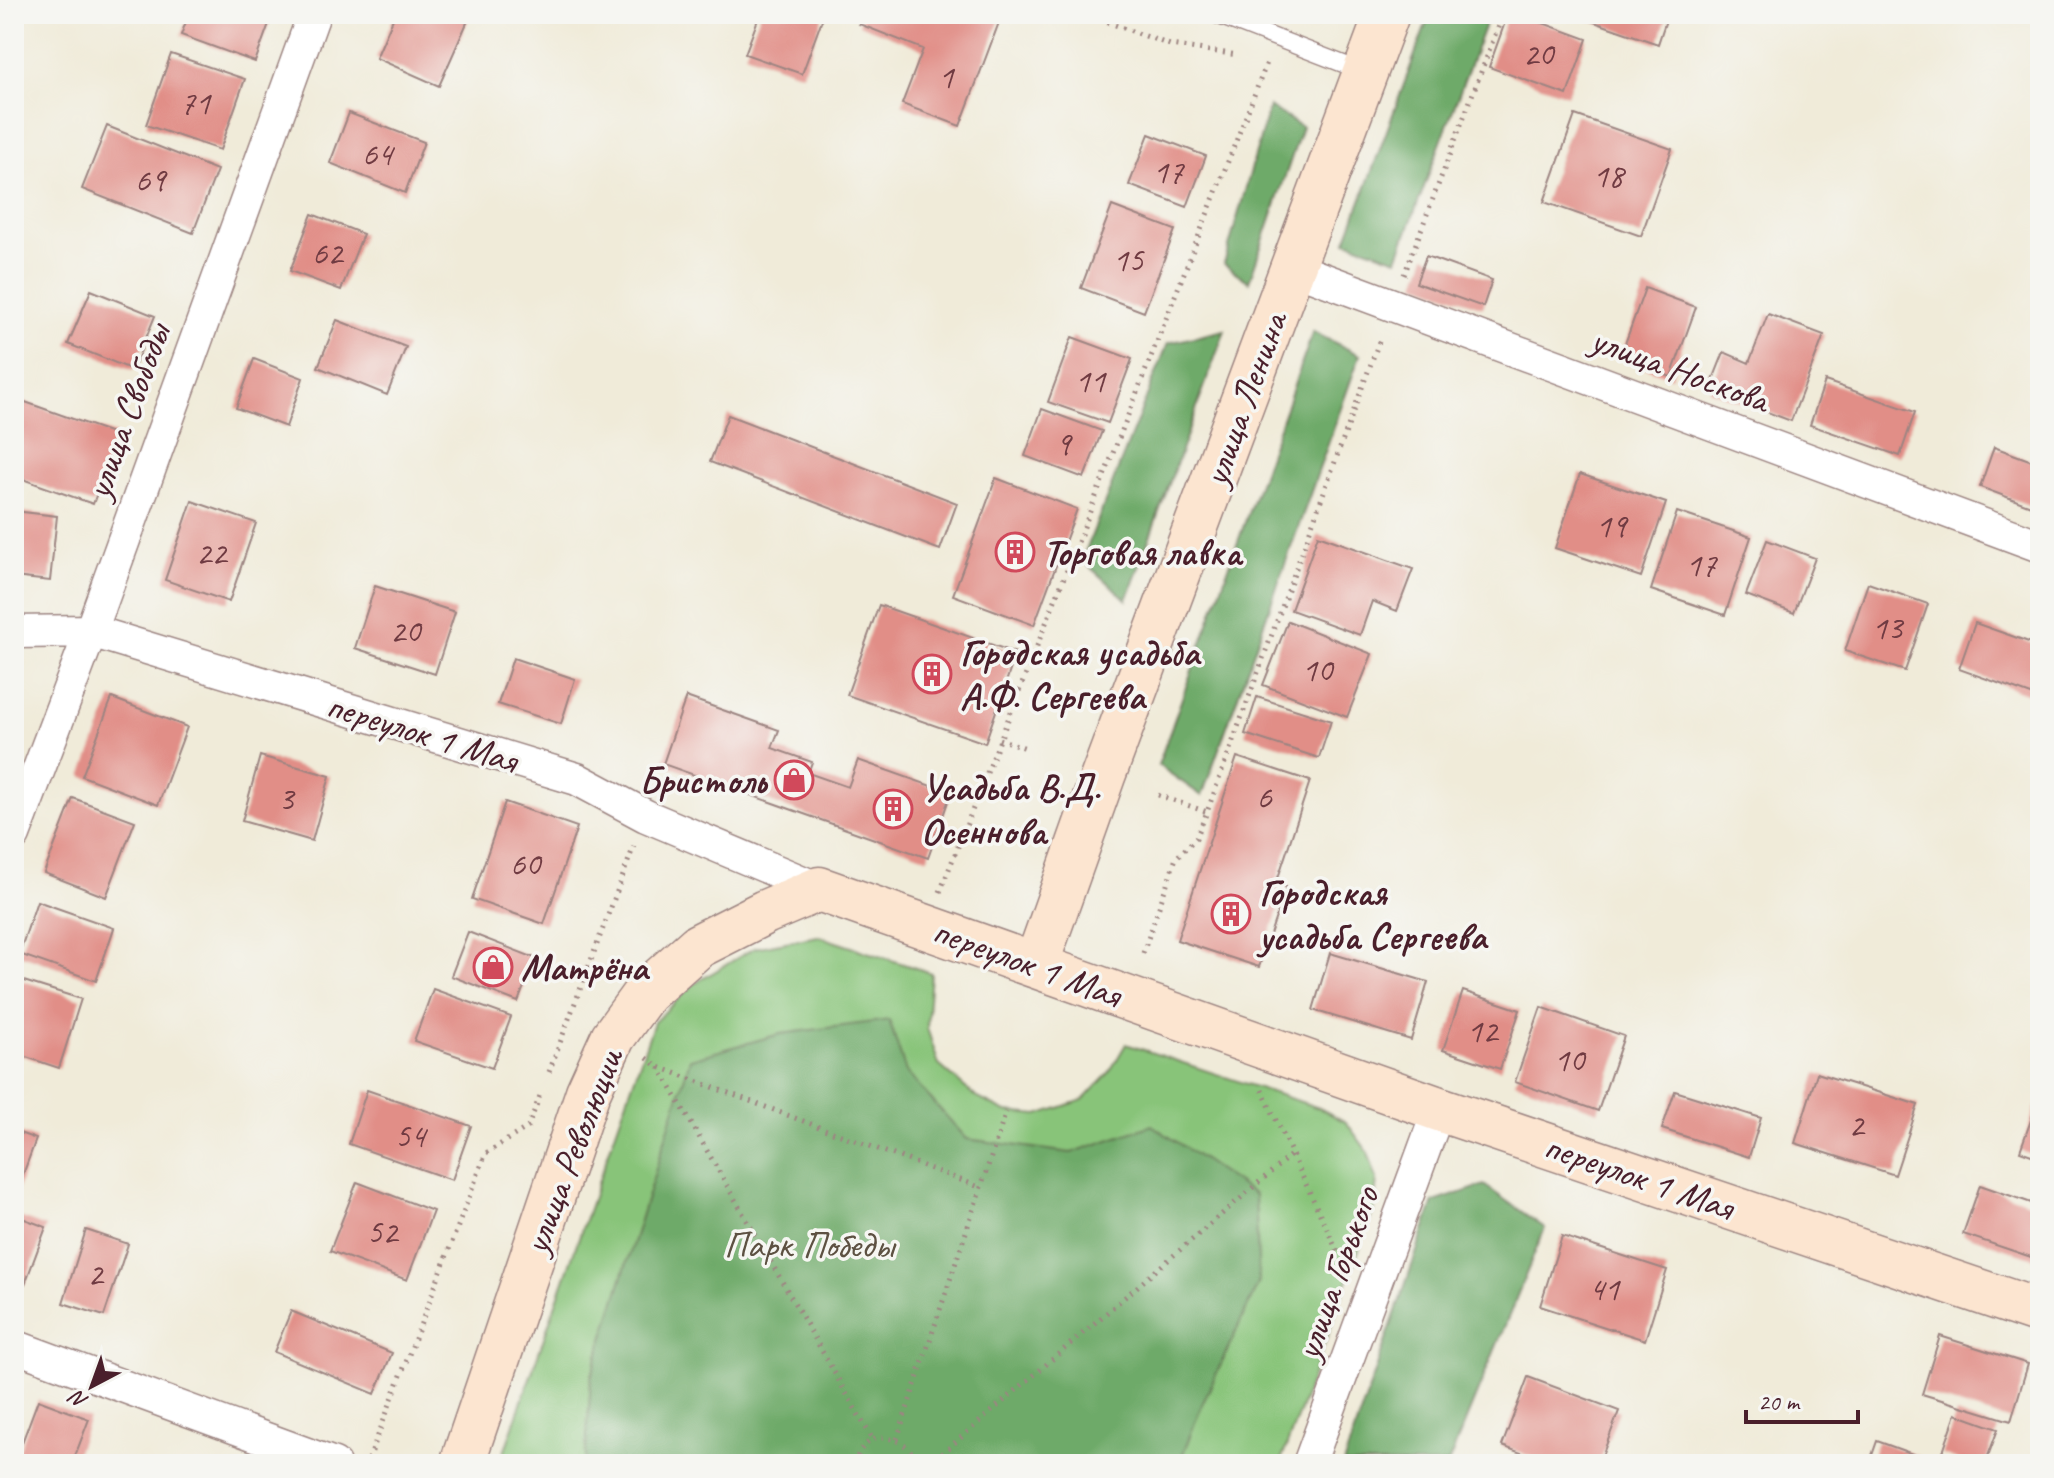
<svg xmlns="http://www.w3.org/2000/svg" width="2054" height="1478" viewBox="0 0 2054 1478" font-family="Caveat,sans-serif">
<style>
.green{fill:#88c479;stroke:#697252;stroke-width:2}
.forest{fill:#6eaa69;stroke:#5c644a;stroke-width:2}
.building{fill:#e18e87}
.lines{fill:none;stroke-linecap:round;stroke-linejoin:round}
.lane-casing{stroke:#9d8582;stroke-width:19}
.street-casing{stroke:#9d8582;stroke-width:35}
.secondary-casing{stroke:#9d8582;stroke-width:47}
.path{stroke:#9d8582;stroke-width:5;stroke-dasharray:2 6;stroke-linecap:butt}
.lane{stroke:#fff;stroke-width:16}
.street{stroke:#fff;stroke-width:32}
.secondary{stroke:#fce5d0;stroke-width:44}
.labels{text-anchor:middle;stroke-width:7;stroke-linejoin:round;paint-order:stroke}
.number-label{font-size:34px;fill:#703b42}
.street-label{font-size:38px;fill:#4a1f2b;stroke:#f6f6f2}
.poi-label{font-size:38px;font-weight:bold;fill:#4a1f2b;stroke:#f6f6f2;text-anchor:start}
.park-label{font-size:38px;fill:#5d5142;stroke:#f6f6f2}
</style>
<rect width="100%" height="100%" fill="#f6f6f2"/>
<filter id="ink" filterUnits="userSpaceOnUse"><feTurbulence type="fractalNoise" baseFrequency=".0125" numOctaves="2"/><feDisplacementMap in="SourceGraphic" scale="16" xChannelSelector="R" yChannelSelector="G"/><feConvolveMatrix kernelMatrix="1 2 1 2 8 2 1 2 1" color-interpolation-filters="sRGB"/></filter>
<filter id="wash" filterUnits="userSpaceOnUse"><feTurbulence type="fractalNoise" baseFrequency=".006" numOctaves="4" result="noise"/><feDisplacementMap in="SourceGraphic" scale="32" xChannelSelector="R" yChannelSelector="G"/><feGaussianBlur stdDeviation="1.8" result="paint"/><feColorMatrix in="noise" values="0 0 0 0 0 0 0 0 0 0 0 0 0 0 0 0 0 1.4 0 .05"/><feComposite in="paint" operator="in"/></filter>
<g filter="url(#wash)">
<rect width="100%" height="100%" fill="#f0ebd9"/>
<path class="green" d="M 818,936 L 931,973 L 927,1028 L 939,1065 L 976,1097 L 1006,1112 L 1038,1115 L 1083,1100 L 1109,1073 L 1126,1044 L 1319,1108 L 1346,1122 L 1368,1152 L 1377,1179 L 1374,1209 L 1280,1464 L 500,1464 L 654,1022 L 694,984 L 754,948 Z"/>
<path class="forest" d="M 1430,14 L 1489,14 L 1397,259 L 1346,241 Z
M 1269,107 L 1302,127 L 1249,282 L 1224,264 Z
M 1225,330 L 1127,600 L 1082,560 L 1168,343 Z
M 1313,332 L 1360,355 L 1202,796 L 1158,765 Z
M 889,1020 L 906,1072 L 967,1139 L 1071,1153 L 1152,1125 L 1255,1195 L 1259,1282 L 1201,1407 L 1179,1464 L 585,1464 L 591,1378 L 690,1059 L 780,1034 Z
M 1484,1185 L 1545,1228 L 1448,1464 L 1343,1464 L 1434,1202 Z"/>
<g id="blocks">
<path class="building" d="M 189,14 L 259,14 L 271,18 L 255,62 L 181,35 Z
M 395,14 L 466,14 L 470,16 L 439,86 L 376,58 Z
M 760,14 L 824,14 L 802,74 L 745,54 Z
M 863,14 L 995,14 L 1001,17 L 960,126 L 902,104 L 923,49 L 859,24 Z
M 1508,14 L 1518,14 L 1587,39 L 1567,95 L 1489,67 Z
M 1571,14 L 1668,14 L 1658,44 Z
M 171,54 L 245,79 L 220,150 L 146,125 Z
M 349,113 L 424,142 L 405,193 L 330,163 Z
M 1575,115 L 1672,149 L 1641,236 L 1544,202 Z
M 107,126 L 217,170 L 193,233 L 82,189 Z
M 1149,134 L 1206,156 L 1187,207 L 1129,185 Z
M 1112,206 L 1175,230 L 1144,312 L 1081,288 Z
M 312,214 L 363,234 L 341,290 L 290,271 Z
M 1426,256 L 1492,280 L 1483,307 L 1416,283 Z
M 1645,288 L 1696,307 L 1671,377 L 1620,358 Z
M 91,290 L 155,316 L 133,370 L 68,344 Z
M 1768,314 L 1824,335 L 1791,421 L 1709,390 L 1724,352 L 1749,363 Z
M 337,320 L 406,347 L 387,395 L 318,367 Z
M 1072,337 L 1132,359 L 1108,423 L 1048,402 Z
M 254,359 L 303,378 L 286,427 L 236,408 Z
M 1825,381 L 1915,412 L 1900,456 L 1810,425 Z
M 14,398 L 118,435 L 93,504 L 14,476 Z
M 1042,409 L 1102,431 L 1084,478 L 1025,456 Z
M 728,415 L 957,503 L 940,550 L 710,462 Z
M 1994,447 L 2040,464 L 2039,509 L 1980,487 Z
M 1580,474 L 1666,503 L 1641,577 L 1555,548 Z
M 996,478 L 1077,509 L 1034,625 L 953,595 Z
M 192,501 L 256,523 L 229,602 L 165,580 Z
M 14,511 L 57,516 L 50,581 L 14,577 Z
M 1677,512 L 1751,537 L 1725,615 L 1651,590 Z
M 1318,535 L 1413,569 L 1397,611 L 1372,601 L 1360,635 L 1291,610 Z
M 1767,540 L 1815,558 L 1794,613 L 1746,595 Z
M 1868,583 L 1928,604 L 1905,671 L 1845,651 Z
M 375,586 L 455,612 L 435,674 L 355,648 Z
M 879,605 L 1016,653 L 985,743 L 847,695 Z
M 1288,621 L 1372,654 L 1347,717 L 1263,685 Z
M 1975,623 L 2040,646 L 2040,678 L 2034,696 L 1959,669 Z
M 513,658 L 575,679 L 561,724 L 498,704 Z
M 686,697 L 779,730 L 772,748 L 812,762 L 808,773 L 848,787 L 858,760 L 951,793 L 928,858 L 663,764 Z
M 1257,697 L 1331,721 L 1319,758 L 1245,734 Z
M 112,698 L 187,727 L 158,805 L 82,776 Z
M 260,756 L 330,776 L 312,841 L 242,821 Z
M 1237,757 L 1310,781 L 1276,884 L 1286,887 L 1259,967 L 1177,940 Z
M 73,798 L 135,821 L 106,897 L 44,873 Z
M 505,802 L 577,827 L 544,924 L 472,899 Z
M 37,901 L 114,928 L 96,981 L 19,954 Z
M 468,932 L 535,958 L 518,1002 L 451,976 Z
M 1330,953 L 1428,982 L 1411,1040 L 1313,1010 Z
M 14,978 L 81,999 L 59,1068 L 14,1053 Z
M 433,989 L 511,1017 L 492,1068 L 414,1041 Z
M 1463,991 L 1520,1010 L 1500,1069 L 1443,1050 Z
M 1541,1007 L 1624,1036 L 1598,1111 L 1515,1082 Z
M 1817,1073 L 1918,1105 L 1895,1175 L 1795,1143 Z
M 367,1090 L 471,1126 L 452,1180 L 349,1144 Z
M 1675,1091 L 1761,1118 L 1749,1157 L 1662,1129 Z
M 2040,1095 L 2040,1158 L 2020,1151 Z
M 14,1131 L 36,1139 L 14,1199 Z
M 357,1182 L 433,1211 L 407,1280 L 330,1251 Z
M 1980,1185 L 2040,1206 L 2040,1260 L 1963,1234 Z
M 14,1215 L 46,1227 L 25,1284 L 14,1280 Z
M 86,1230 L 128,1244 L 104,1316 L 63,1303 Z
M 1562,1236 L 1667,1270 L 1645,1340 L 1540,1306 Z
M 291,1311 L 392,1353 L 375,1394 L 274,1352 Z
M 1940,1336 L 2028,1364 L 2011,1421 L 1922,1394 Z
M 1528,1377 L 1619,1411 L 1599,1464 L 1551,1464 L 1502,1446 Z
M 38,1400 L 89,1419 L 72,1464 L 14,1464 Z
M 1956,1414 L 1998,1429 L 1985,1464 L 1968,1464 L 1942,1455 Z
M 1877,1441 L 1940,1464 L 1869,1464 Z"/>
</g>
</g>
<g filter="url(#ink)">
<use href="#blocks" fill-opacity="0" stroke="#9d8582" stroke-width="2"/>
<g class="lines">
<defs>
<path id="lane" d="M 1214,14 L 1364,72"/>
<path id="street" d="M 1293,268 L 2040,546
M 14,632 L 91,631 L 577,779 L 646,816 L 819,889
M 14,835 L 91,631 L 314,14
M 14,1346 L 334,1464
M 1309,1464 L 1439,1109"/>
<path id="secondary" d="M 1036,965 L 1103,776 L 1387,14
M 462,1464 L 588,1092 L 613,1037 L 645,993 L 698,946 L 765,912 L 819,889 L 1439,1109 L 2040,1312"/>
</defs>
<use href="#lane" class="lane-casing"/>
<use href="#street" class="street-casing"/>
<use href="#secondary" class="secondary-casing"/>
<path class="path" d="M 1085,14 L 1170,45 L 1238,55
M 1404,275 L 1503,14
M 999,739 L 1029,749
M 1158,795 L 1207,812
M 940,892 L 1268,60
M 1143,953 L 1176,858 L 1196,838 L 1207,812 L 1381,336
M 647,1058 L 659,1067 L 982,1188
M 659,1067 L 873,1440
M 549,1072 L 634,846
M 1262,1090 L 1339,1255
M 897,1439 L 1006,1112
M 369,1459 L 486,1153 L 528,1127 L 541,1093
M 855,1464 C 857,1460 857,1455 860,1451 C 876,1427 911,1439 917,1464
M 930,1464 L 1292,1154"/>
<use href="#lane" class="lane"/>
<use href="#street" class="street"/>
<use href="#secondary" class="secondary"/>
</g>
</g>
<defs>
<symbol id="building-ring" viewBox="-11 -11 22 22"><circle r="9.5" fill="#f6f6f2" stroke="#d1495b" stroke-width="1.5"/><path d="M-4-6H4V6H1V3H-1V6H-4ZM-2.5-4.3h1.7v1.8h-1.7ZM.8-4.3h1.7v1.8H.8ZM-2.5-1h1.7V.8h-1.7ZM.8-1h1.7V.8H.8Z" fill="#d1495b"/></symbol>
<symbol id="shop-ring" viewBox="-11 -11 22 22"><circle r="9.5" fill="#f6f6f2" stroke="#d1495b" stroke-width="1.5"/><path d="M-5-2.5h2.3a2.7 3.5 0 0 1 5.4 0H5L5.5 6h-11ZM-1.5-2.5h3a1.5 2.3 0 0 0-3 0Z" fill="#d1495b"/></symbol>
</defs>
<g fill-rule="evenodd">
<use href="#building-ring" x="993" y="530" width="44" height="44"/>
<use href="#building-ring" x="910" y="652" width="44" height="44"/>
<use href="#shop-ring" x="772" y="758" width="44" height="44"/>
<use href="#building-ring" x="871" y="787" width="44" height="44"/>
<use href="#building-ring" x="1209" y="892" width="44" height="44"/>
<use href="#shop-ring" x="471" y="945" width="44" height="44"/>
</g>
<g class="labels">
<g class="number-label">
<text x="1538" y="65">20</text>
<text x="946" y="88">1</text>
<text x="195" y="114">71</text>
<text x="377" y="165">64</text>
<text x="1168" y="183">17</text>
<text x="1608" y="187">18</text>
<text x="150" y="191">69</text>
<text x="327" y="264">62</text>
<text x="1128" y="271">15</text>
<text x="1090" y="392">11</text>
<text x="1063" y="455">9</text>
<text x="1611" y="537">19</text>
<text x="211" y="564">22</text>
<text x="1701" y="576">17</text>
<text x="1887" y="639">13</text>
<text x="405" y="642">20</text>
<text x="1317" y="681">10</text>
<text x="1264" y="808">6</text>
<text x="286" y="810">3</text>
<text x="525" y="875">60</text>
<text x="1482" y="1042">12</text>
<text x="1569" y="1071">10</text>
<text x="1856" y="1136">2</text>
<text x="410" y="1147">54</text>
<text x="382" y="1243">52</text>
<text x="95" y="1285">2</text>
<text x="1604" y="1300">41</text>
</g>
<g class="street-label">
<text transform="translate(1680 369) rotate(20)" y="13">улица Носкова</text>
<text transform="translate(1244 399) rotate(-70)" y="13">улица Ленина</text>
<text transform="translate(127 411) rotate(-70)" y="13">улица Свободы</text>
<text transform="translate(422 732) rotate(17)" y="13">переулок 1 Мая</text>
<text transform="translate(1027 962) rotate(20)" y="13">переулок 1 Мая</text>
<text transform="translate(572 1151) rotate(-69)" y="13">улица Революции</text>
<text transform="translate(1639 1176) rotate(19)" y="13">переулок 1 Мая</text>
<text transform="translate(1336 1273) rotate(-70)" y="13">улица Горького</text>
</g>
<g class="poi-label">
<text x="1043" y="565">Торговая лавка</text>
<text x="960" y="665">Городская усадьба<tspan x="960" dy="44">А.Ф. Сергеева</tspan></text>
<text x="766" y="793" text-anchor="end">Бристоль</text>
<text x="921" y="800">Усадьба В.Д.<tspan x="921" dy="44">Осеннова</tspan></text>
<text x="1259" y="905">Городская<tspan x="1259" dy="44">усадьба Сергеева</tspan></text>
<text x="521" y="980">Матрёна</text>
</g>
<g class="park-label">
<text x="809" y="1257">Парк Победы</text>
</g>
</g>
<rect width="2054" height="1478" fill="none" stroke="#f6f6f2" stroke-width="48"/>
<g transform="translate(92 1386) rotate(221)" stroke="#f6f6f2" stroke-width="6" paint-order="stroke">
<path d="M0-6L14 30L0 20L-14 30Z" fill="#4a1f2b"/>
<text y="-12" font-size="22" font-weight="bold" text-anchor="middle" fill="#4a1f2b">N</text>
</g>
<path d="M1746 1410v12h112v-12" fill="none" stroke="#4a1f2b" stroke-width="4"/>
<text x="1758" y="1410" font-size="24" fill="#4a1f2b" stroke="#f6f6f2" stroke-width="6" paint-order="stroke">20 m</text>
</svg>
